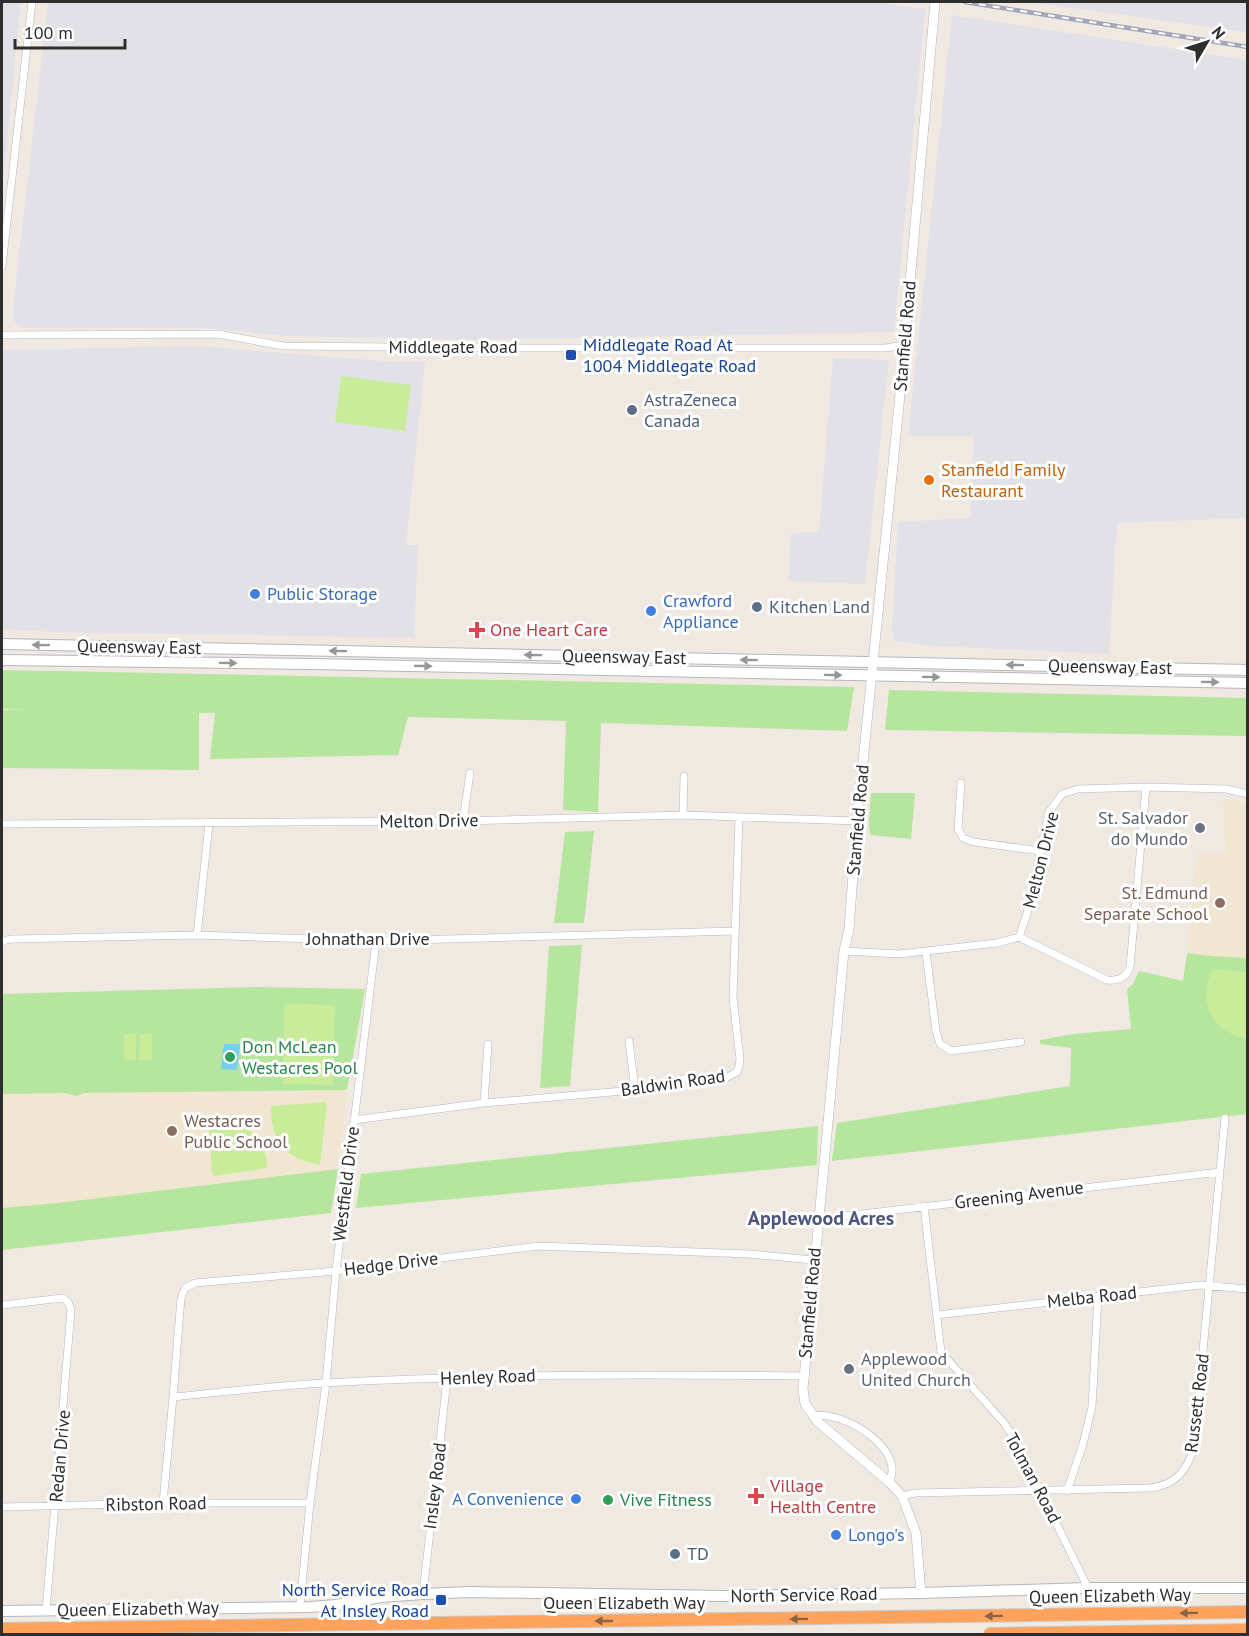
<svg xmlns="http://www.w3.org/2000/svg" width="1249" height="1636" viewBox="0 0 1249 1636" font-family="'PT Sans',sans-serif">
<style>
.industrial{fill:#e3e1e8}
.education{fill:#f0e6d1}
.green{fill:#b6e59e}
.pitch{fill:#c9ec9a}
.water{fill:#75cff0}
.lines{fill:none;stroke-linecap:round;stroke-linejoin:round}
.minor-casing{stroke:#b4b7c1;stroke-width:8}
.tertiary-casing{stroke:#b4b7c1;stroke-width:10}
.secondary-casing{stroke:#b4b7c1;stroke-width:12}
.motorway-casing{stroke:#c9c9c9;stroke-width:14}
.minor{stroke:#fff;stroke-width:7}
.tertiary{stroke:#fff;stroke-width:9}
.secondary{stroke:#fff;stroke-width:10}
.motorway{stroke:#ffa35c;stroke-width:12}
.rail-casing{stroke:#a3a6b8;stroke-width:4.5}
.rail{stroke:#fff;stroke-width:2;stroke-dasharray:7;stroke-linecap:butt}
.oneway{fill:#969696}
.oneway2{fill:#8c6343}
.transit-dot{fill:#1a4fb4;stroke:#fff;stroke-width:2}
.service-dot{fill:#5c6f8a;stroke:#fff;stroke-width:2}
.food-dot{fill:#e8710a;stroke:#fff;stroke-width:2}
.shop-dot{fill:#3f7fe0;stroke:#fff;stroke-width:2}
.health-dot{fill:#e0444e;stroke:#fff;stroke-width:2}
.worship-dot{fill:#6b7280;stroke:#fff;stroke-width:2}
.education-dot{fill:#8d6e63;stroke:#fff;stroke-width:2}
.leisure-dot{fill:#2e9e5b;stroke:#fff;stroke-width:2}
.labels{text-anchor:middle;stroke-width:6;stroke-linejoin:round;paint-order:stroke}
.street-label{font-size:18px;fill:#2e2e2e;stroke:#fff}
.transit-label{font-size:18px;fill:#164399;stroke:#fff;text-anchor:start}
.service-label{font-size:18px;fill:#4e5e75;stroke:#fff;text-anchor:start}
.food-label{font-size:18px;fill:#c56008;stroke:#fff;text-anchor:start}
.shop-label{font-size:18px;fill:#366cbe;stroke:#fff;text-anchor:start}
.health-label{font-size:18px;fill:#be3a42;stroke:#fff;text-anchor:start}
.worship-label{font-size:18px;fill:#5b616d;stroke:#fff;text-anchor:end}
.education-label{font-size:18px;fill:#785e54;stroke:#fff;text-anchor:end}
.leisure-label{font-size:18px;fill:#27864d;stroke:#fff;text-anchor:start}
.neighbourhood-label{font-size:20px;font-weight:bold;fill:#4d5680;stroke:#fff}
</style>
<rect width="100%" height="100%" fill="#efe9e1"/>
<path class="industrial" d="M 2,2 L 21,2 L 2,191 Z
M 48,2 L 879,2 L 925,9 L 894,332 L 476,340 L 285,336 L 205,328 L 21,328 L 17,325 L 12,317 Z
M 1028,2 L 1247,2 L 1247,32 Z
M 952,15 L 1247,60 L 1247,518 L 1117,523 L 1109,654 L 935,646 L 894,641 L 892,629 L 898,522 L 971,518 L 973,436 L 908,436 Z
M 195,346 L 397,362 L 425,362 L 406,545 L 418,545 L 414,638 L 54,632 L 2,629 L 2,350 Z
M 833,358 L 889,360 L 865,584 L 788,581 L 791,533 L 819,532 Z"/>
<path class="education" d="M 1223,798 L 1247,803 L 1247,958 L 1212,956 L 1187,953 L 1197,853 L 1226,854 Z
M 347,1090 L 338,1169 L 58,1203 L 2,1208 L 2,1094 Z"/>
<path class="green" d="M 2,670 L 854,687 L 847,731 L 601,723 L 598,812 L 563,810 L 566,721 L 408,717 L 398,755 L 210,759 L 215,713 L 199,713 L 199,770 L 2,768 L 2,710 L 27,710 L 2,709 Z
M 889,690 L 1247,698 L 1247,736 L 885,730 Z
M 871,793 L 915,793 L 911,839 L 870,835 L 869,819 Z
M 594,831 L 584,923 L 554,923 L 565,832 Z
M 582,945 L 570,1086 L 540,1088 L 549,946 Z
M 1187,953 L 1212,956 L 1247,958 L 1247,1114 L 832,1161 L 837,1123 L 1070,1086 L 1071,1048 L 1040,1044 L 1040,1040 L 1073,1034 L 1131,1029 L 1127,989 L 1133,984 L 1139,971 L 1183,981 Z
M 256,987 L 365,989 L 347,1090 L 84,1093 L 77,1096 L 66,1093 L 2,1094 L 2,994 Z
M 818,1126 L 817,1165 L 356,1208 L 361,1174 Z
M 338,1169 L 331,1213 L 2,1250 L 2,1208 L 58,1203 Z"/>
<path class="pitch" d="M 341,376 L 411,385 L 405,431 L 335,422 Z
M 1212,969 L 1247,972 L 1247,1039 C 1228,1034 1211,1025 1207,1003 C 1205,992 1209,979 1212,969 Z
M 284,1004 L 335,1005 L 333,1085 L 283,1084 Z
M 124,1034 L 136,1034 L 136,1060 L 124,1060 Z
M 140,1034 L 152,1034 L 152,1060 L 139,1060 Z
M 325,1102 L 327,1104 L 320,1165 C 284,1158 271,1142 271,1106 Z
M 233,1124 C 257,1131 266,1143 267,1168 L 214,1176 L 212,1173 L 209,1129 L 221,1125 Z"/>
<path class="water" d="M 224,1044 L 240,1044 L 237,1070 L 221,1069 Z"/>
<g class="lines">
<defs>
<path id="minor" d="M 2,266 L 32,2
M 2,335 L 218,334 L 283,346 L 509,348 L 885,348 L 905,345
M 961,783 L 958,829 L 963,838 L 974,842 L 1041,851
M 683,815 L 684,776
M 463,821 L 470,773
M 2,824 L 463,821 L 683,815 L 857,821
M 197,935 L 209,824
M 1019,937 L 1107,980 C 1118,981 1126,978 1130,967 L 1146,787
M 2,942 L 6,940 L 13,939 L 197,935 L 376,941 L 735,931
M 844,951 L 899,954 L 997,943 L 1019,937 L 1027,914 L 1049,812 L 1062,794 L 1078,789 L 1146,787 L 1226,789 L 1248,794
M 926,952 L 936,1031 L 940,1044 L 951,1051 L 1021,1042
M 629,1041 L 635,1090
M 484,1103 L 488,1044
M 354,1120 L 484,1103 L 635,1090 L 688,1078 L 726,1078 L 737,1072 L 739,1066 L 740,1059 L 733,998 L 739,817
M 924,1206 L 941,1352 L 1004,1423 L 1016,1441 L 1088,1588
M 819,1219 L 1220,1172
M 2,1305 L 63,1298 L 68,1302 L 71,1310 L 46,1611
M 937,1315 L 1200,1285 L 1248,1289
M 173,1397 C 223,1392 273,1386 323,1383 C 483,1374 643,1374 803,1376
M 812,1416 C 842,1409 907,1449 889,1482
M 1067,1491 L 1083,1444 L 1092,1407 L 1098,1296
M 902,1496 L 915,1493 L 1150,1488 C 1176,1485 1188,1470 1194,1446 L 1225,1118
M 163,1503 L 173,1397 L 181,1298 L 185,1288 L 195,1283 L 336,1271 L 539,1246 L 749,1254 L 814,1260
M 2,1507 L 163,1503 L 310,1503
M 423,1594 L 447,1379
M 300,1606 L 310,1503 L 326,1383 L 336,1271 L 376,941"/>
<path id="tertiary" d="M 921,1593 L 916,1533 L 902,1496 L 889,1482 L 818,1422 L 805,1404 L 803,1389 L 844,951 L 849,929 L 857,821 L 899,405 L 935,2"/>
<path id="secondary" d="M 2,644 L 1248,670
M 2,660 L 312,664 L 1248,683
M 2,1611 L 311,1607 L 336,1605 L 381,1597 L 423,1594 L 469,1592 L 722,1596 L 921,1593 L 1088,1588 L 1248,1588"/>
<path id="motorway" d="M 2,1629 C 417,1624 832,1619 1248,1612
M 990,1634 L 1248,1630"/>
</defs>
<use href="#minor" class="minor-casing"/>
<use href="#tertiary" class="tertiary-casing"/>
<use href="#secondary" class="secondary-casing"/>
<use href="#motorway" class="motorway-casing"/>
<use href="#minor" class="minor"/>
<use href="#tertiary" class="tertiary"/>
<use href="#secondary" class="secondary"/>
<use href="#motorway" class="motorway"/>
<defs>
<path id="rail" d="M 965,2 L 1248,47"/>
</defs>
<use href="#rail" class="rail-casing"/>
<use href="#rail" class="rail"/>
</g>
<defs><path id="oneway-solid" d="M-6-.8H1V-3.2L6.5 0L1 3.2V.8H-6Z" transform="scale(1.5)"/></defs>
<g class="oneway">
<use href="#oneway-solid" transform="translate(41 645) rotate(-179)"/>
<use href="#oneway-solid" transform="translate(338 651) rotate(-179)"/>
<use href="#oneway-solid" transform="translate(533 655) rotate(-179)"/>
<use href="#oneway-solid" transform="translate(749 660) rotate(-179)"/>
<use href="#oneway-solid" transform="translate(228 663) rotate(1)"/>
<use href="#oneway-solid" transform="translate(1015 665) rotate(-179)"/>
<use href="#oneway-solid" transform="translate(423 666) rotate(1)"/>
<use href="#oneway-solid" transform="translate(833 675) rotate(1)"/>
<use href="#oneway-solid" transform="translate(931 677) rotate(1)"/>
<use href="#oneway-solid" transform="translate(1210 682) rotate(1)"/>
</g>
<g class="oneway2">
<use href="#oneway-solid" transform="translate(1189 1613) rotate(179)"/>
<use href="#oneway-solid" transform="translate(994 1616) rotate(179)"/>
<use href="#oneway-solid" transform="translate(799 1619) rotate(179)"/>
<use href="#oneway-solid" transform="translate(604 1621) rotate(180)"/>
</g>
<g class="transit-dot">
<rect x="565" y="349" width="12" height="12" rx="3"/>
<rect x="435" y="1594" width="12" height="12" rx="3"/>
</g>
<g class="service-dot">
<circle cx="632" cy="410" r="6"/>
<circle cx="757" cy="607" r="6"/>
<circle cx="675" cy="1554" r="6"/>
</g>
<circle class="food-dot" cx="929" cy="480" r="6"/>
<g class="shop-dot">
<circle cx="255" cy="594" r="6"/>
<circle cx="651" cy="611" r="6"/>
<circle cx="576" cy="1499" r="6"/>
<circle cx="836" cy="1535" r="6"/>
</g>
<g class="health-dot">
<path d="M474 621h6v6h6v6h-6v6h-6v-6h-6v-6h6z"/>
<path d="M753 1487h6v6h6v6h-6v6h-6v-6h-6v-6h6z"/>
</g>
<g class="worship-dot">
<circle cx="1200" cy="828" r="6"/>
<circle cx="849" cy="1369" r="6"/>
</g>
<g class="education-dot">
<circle cx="1220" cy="903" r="6"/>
<circle cx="172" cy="1131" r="6"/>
</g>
<g class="leisure-dot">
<circle cx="230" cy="1057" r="6"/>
<circle cx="608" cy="1500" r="6"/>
</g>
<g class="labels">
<g class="street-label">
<text transform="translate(905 336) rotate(-85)" y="6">Stanfield Road</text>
<text x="453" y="353">Middlegate Road</text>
<text transform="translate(139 647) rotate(1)" y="6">Queensway East</text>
<text transform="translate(624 657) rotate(1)" y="6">Queensway East</text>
<text transform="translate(1110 667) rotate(1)" y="6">Queensway East</text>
<text transform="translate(858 820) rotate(-85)" y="6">Stanfield Road</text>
<text transform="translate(429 821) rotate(-1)" y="6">Melton Drive</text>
<text transform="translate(1041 860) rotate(-76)" y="6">Melton Drive</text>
<text x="368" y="945">Johnathan Drive</text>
<text transform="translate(673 1083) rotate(-8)" y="6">Baldwin Road</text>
<text transform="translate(346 1184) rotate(-83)" y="6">Westfield Drive</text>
<text transform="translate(1019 1195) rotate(-7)" y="6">Greening Avenue</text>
<text transform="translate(391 1264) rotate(-7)" y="6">Hedge Drive</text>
<text transform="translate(1092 1297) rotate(-6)" y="6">Melba Road</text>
<text transform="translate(810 1303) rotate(-85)" y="6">Stanfield Road</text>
<text transform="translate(488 1377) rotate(-2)" y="6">Henley Road</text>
<text transform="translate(1197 1403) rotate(-83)" y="6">Russett Road</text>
<text transform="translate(60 1456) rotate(-85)" y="6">Redan Drive</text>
<text transform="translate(1033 1478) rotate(62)" y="6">Tolman Road</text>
<text transform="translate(435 1486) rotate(-83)" y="6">Insley Road</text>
<text transform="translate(156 1504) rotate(-1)" y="6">Ribston Road</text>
<text transform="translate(804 1595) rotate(-1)" y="6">North Service Road</text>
<text transform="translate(1110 1596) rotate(-1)" y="6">Queen Elizabeth Way</text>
<text x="624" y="1609">Queen Elizabeth Way</text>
<text transform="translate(138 1609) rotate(-1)" y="6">Queen Elizabeth Way</text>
</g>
<g class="transit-label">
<text x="583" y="351">Middlegate Road At<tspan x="583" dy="21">1004 Middlegate Road</tspan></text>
<text x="429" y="1596" text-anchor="end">North Service Road<tspan x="429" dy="21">At Insley Road</tspan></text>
</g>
<g class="service-label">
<text x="644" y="406">AstraZeneca<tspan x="644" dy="21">Canada</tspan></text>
<text x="769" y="613">Kitchen Land</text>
<text x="687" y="1560">TD</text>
</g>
<g class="food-label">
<text x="941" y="476">Stanfield Family<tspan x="941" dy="21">Restaurant</tspan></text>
</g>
<g class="shop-label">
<text x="267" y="600">Public Storage</text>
<text x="663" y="607">Crawford<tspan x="663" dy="21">Appliance</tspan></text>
<text x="564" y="1505" text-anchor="end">A Convenience</text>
<text x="848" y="1541">Longo's</text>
</g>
<g class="health-label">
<text x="490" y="636">One Heart Care</text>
<text x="770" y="1492">Village<tspan x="770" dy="21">Health Centre</tspan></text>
</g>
<g class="worship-label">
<text x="1188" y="824">St. Salvador<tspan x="1188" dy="21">do Mundo</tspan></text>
<text x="861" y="1365" text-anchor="start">Applewood<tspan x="861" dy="21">United Church</tspan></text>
</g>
<g class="education-label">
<text x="1208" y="899">St. Edmund<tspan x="1208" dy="21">Separate School</tspan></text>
<text x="184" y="1127" text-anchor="start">Westacres<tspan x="184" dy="21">Public School</tspan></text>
</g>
<g class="leisure-label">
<text x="242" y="1053">Don McLean<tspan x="242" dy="21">Westacres Pool</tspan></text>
<text x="620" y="1506">Vive Fitness</text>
</g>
<g class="neighbourhood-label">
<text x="821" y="1225">Applewood Acres</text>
</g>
</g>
<rect width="1249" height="1636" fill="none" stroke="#2e2e2e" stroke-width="6"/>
<g transform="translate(1207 42) rotate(51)" stroke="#ffffff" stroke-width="4.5" paint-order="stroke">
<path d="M0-4.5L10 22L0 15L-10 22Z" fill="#2e2e2e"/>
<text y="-9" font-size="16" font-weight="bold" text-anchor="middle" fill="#2e2e2e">N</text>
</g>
<path d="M15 39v9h110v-9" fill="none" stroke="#2e2e2e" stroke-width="3"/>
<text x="24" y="39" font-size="18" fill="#2e2e2e" stroke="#ffffff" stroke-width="4.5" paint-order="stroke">100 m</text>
</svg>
